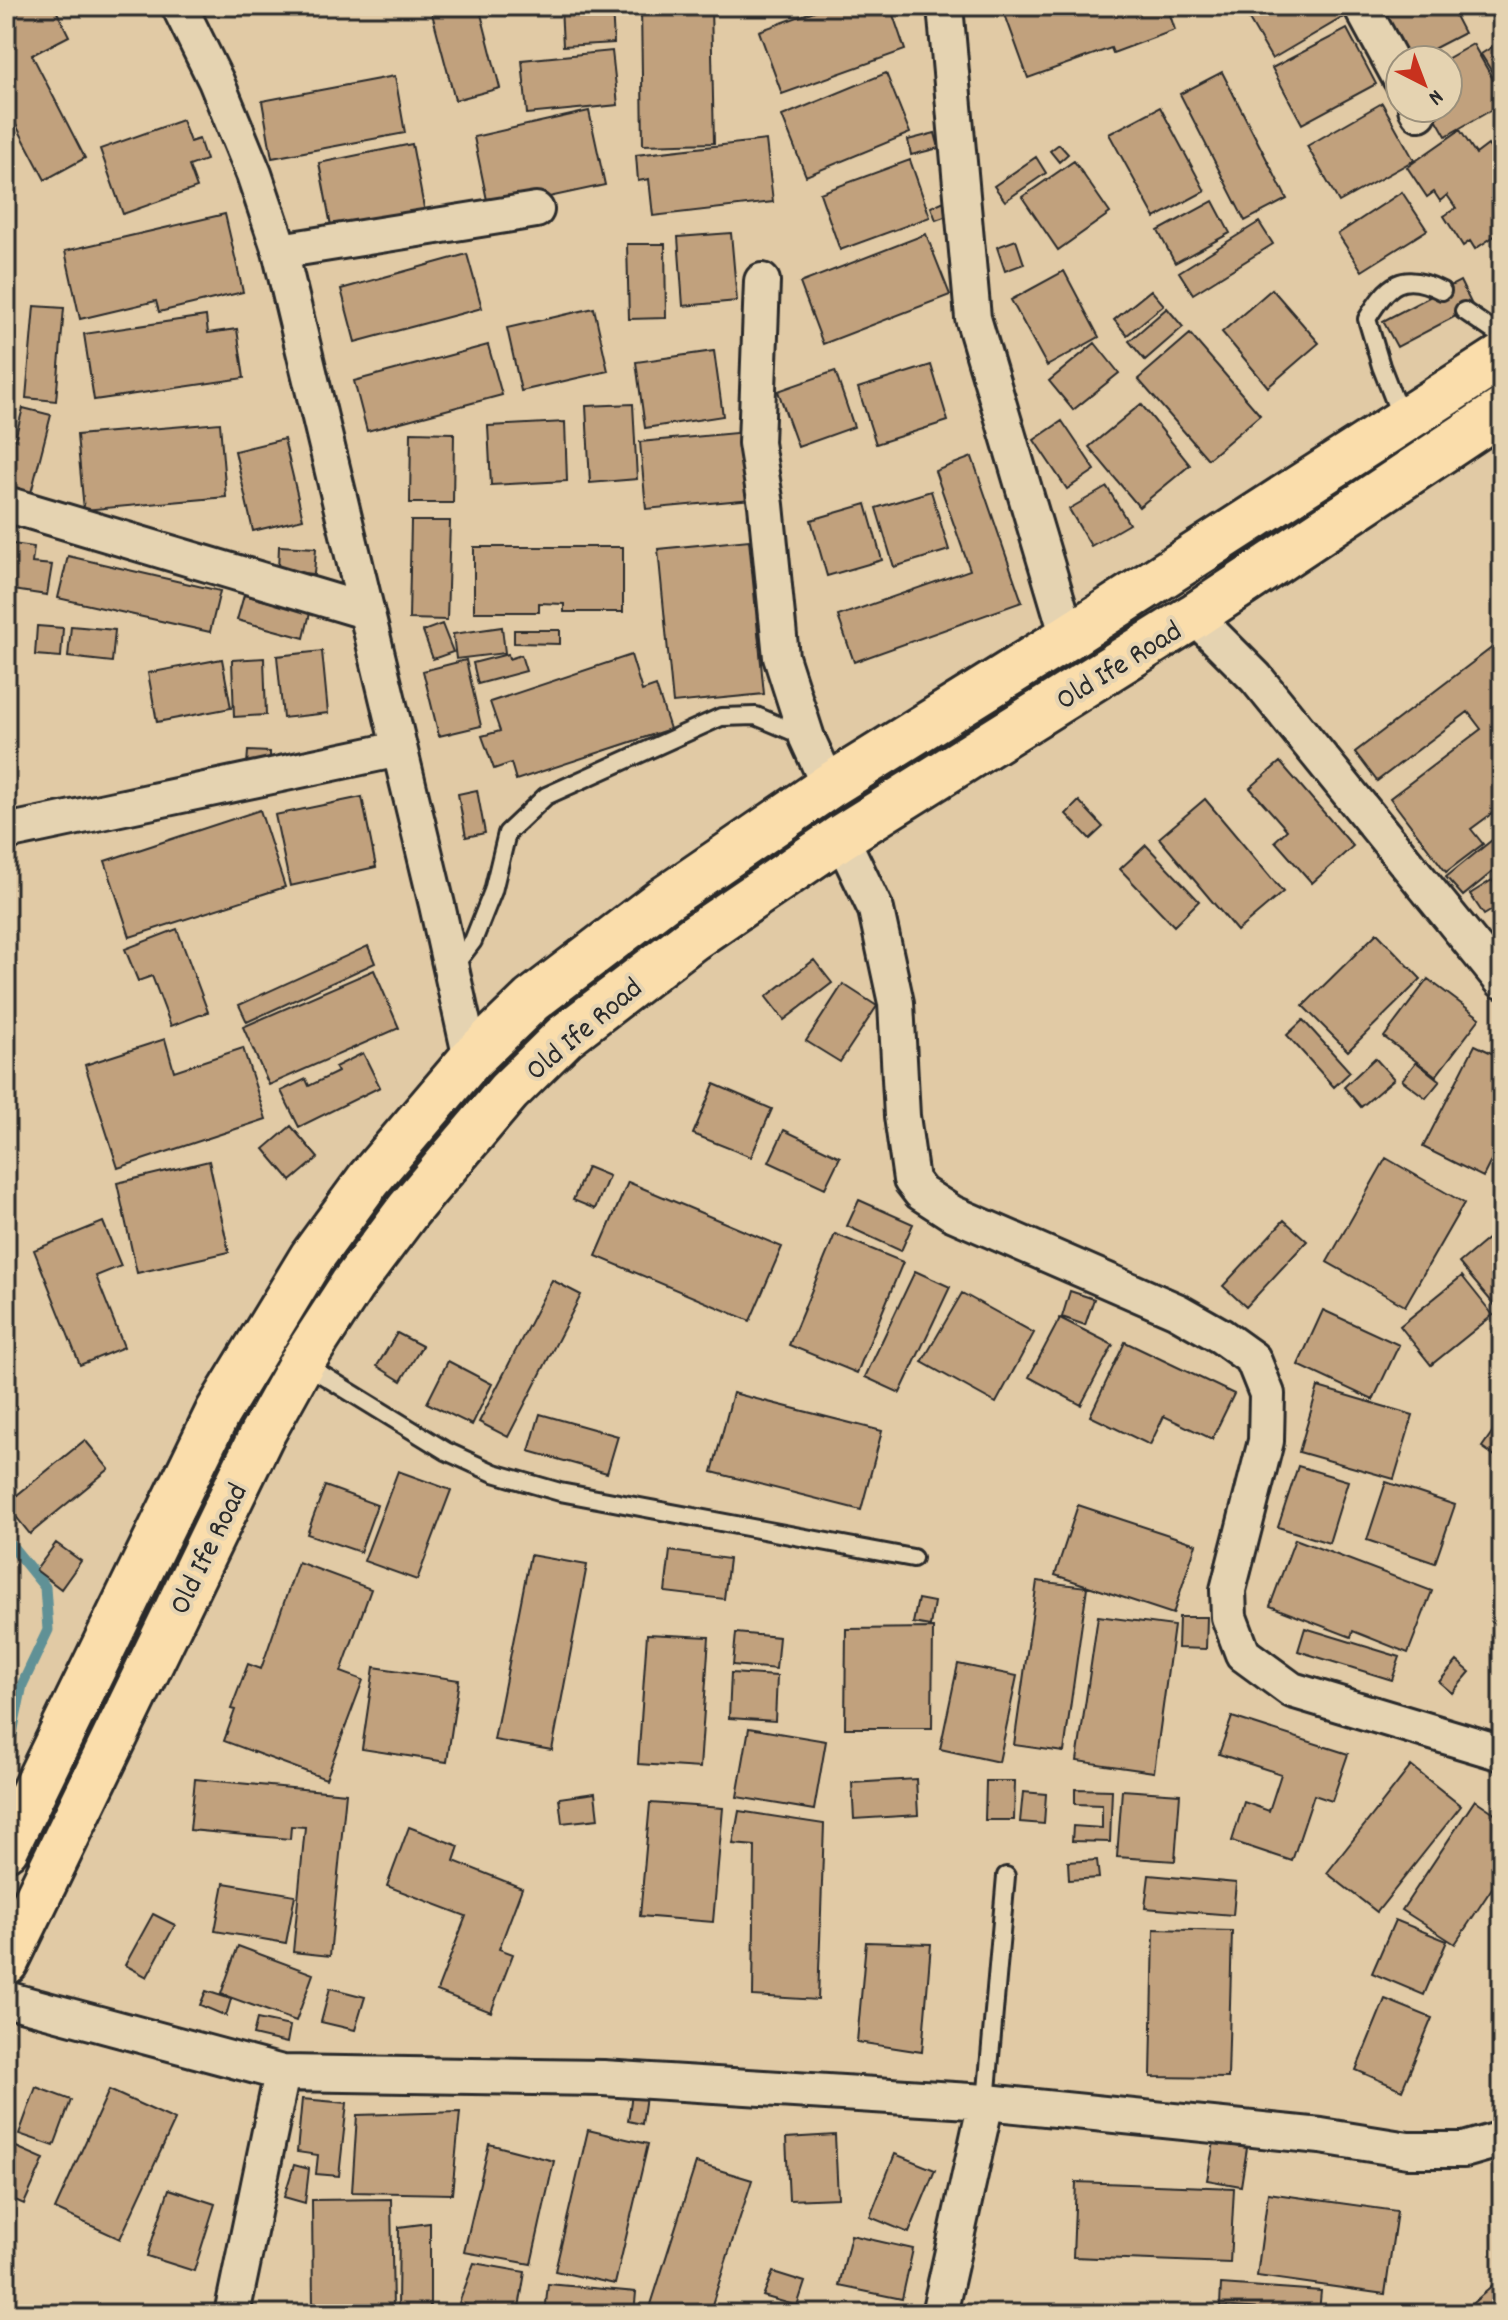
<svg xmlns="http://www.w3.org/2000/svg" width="1508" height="2320" viewBox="0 0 1508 2320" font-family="Dekko,sans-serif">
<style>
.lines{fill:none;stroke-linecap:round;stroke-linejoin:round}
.stream{stroke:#609196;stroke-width:11}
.building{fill:#c1a17d;stroke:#2b2b2b;stroke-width:2}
.lane-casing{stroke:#2b2b2b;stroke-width:22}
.street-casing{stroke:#2b2b2b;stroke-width:40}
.primary-casing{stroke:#2b2b2b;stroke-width:50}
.lane{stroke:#e5d3b1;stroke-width:16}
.street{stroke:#e5d3b1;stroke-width:34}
.primary{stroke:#faddab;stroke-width:44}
.labels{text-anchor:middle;stroke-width:8;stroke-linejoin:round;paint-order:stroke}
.street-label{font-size:30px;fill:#2b2b2b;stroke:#e5d3b1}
</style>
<rect width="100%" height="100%" fill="#e1caa5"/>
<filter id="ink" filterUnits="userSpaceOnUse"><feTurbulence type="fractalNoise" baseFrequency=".0125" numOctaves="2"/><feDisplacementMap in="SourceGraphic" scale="16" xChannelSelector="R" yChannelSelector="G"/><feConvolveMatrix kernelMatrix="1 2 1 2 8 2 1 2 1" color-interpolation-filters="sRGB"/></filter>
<g filter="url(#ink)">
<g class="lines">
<path class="stream" d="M 6,1539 L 45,1587 L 48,1630 L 22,1685 L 6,1763"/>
</g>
<path class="building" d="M 6,6 L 54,6 L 69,36 L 32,55 L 85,158 L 45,180 L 6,106 Z
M 430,6 L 479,6 L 500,88 L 455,100 Z
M 561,6 L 612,6 L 614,43 L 563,46 Z
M 641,6 L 711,6 L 714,143 L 643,145 Z
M 828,6 L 890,6 L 905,50 L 782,94 L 759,31 Z
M 1002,6 L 1167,6 L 1175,30 L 1113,53 L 1111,48 L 1028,78 Z
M 1241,6 L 1340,6 L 1345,16 L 1272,59 Z
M 1373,6 L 1450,6 L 1464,33 L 1412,60 L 1400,60 Z
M 1347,29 L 1376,84 L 1302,124 L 1272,68 Z
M 1500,42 L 1502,45 L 1502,73 L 1495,77 L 1481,54 Z
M 1473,44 L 1502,95 L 1502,104 L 1446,136 L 1430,108 L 1448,108 L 1448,60 L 1445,60 Z
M 612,51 L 618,105 L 527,114 L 522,60 Z
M 1222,72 L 1287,199 L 1245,221 L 1180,94 Z
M 886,73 L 910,133 L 806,176 L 782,116 Z
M 395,76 L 405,133 L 272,158 L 262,101 Z
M 1382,103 L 1414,160 L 1339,202 L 1307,146 Z
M 1160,107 L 1205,191 L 1155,218 L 1109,134 Z
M 589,111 L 605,185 L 489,210 L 474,137 Z
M 182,120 L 190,142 L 199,139 L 206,160 L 189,166 L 197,188 L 123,214 L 100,149 Z
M 1460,130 L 1476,154 L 1488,145 L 1502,166 L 1502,231 L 1475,249 L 1470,241 L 1463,246 L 1444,216 L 1456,208 L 1447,195 L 1440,201 L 1434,192 L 1427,197 L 1407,167 Z
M 935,133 L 939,148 L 911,155 L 908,140 Z
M 766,140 L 773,202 L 653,216 L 649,179 L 638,181 L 636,155 Z
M 412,144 L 425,213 L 332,231 L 319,163 Z
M 1059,144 L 1068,154 L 1059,162 L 1050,151 Z
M 1036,157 L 1046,173 L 1005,201 L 994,186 Z
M 910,160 L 930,217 L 840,250 L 820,193 Z
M 1074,161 L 1110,213 L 1058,250 L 1022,197 Z
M 1402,192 L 1427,230 L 1362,271 L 1338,234 Z
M 944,201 L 950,215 L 936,220 L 931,207 Z
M 1213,201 L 1230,233 L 1175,263 L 1158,231 Z
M 225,214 L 243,292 L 159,312 L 156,301 L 80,319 L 65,251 Z
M 1259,222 L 1273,244 L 1193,294 L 1179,272 Z
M 731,233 L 737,301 L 683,306 L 678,237 Z
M 926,234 L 950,295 L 823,344 L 800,283 Z
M 1016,240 L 1024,264 L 1005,271 L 997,247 Z
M 627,244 L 665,244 L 666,318 L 629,319 Z
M 467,254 L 482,308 L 355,342 L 341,289 Z
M 1064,271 L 1099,337 L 1047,366 L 1011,300 Z
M 1460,281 L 1473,307 L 1397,347 L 1383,321 Z
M 1272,289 L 1319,343 L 1268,387 L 1222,332 Z
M 1151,290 L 1164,305 L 1127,335 L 1114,320 Z
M 34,306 L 64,308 L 56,401 L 26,398 Z
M 594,308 L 608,371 L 521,391 L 507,328 Z
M 1167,308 L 1183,327 L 1145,360 L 1129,341 Z
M 206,316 L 208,333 L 237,329 L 244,378 L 94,400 L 84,334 Z
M 1190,334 L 1260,415 L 1208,459 L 1138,379 Z
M 1095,343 L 1119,373 L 1073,410 L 1049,381 Z
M 488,345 L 502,395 L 367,431 L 354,381 Z
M 714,351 L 723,416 L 645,428 L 636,362 Z
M 931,365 L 948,421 L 876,444 L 858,388 Z
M 835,371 L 854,427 L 798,447 L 778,391 Z
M 633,404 L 637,479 L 590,483 L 586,406 Z
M 1141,404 L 1190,465 L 1139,507 L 1089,447 Z
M 23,408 L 51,415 L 31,493 L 6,487 L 6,473 Z
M 1062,421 L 1095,470 L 1067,489 L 1034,440 Z
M 565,422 L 567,481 L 491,485 L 488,426 Z
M 220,423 L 226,497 L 84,510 L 77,435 Z
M 411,432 L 454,433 L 453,503 L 410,503 Z
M 746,432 L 752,499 L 646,509 L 640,442 Z
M 284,439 L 303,519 L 253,531 L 235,451 Z
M 972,457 L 1022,602 L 854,662 L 838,616 L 970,570 L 935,471 Z
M 1107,487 L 1129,524 L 1091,546 L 1069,509 Z
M 931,491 L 949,550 L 894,567 L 876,508 Z
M 866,504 L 882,560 L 827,576 L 811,520 Z
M 411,521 L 450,521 L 447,620 L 409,619 Z
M 749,540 L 764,694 L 673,703 L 658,549 Z
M 6,543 L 34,547 L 32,563 L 52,565 L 47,595 L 6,589 Z
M 279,546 L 316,548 L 314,574 L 278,571 Z
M 474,547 L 623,547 L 623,612 L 564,612 L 564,604 L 539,603 L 539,612 L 474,612 Z
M 68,556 L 220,591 L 210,632 L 58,598 Z
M 244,595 L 310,613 L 304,638 L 237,620 Z
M 442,624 L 453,652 L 433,659 L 423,631 Z
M 37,626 L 63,628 L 61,657 L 35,655 Z
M 71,626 L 115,630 L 112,662 L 68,657 Z
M 502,627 L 505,653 L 456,659 L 453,634 Z
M 514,630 L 560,630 L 560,644 L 514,643 Z
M 1502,640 L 1502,806 L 1471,829 L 1483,844 L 1446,872 L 1390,798 L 1481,729 L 1468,712 L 1377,781 L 1355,752 Z
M 322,651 L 328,713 L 283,718 L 277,656 Z
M 508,654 L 509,659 L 521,655 L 526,671 L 478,684 L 473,663 Z
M 631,655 L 642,691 L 656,686 L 670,729 L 516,780 L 511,763 L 494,769 L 482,736 L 500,731 L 490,702 Z
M 264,658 L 266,715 L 234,717 L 232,660 Z
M 222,659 L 231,708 L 157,722 L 148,673 Z
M 466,660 L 481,726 L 439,736 L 423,671 Z
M 248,751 L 270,752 L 270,766 L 247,765 Z
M 1280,762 L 1353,846 L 1312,883 L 1275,841 L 1287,830 L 1250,788 Z
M 477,790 L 485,833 L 466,837 L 458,794 Z
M 362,797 L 376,867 L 290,886 L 275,815 Z
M 1205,799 L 1283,892 L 1237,931 L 1159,838 Z
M 1079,801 L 1103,827 L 1090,839 L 1066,814 Z
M 260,810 L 285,887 L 130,937 L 105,861 Z
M 1497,836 L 1502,843 L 1502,864 L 1463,896 L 1446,877 Z
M 1146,845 L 1199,901 L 1174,926 L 1120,869 Z
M 1492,880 L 1502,895 L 1502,904 L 1484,915 L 1470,894 Z
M 177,929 L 208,1012 L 171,1026 L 152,976 L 138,981 L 125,949 Z
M 1377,933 L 1421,979 L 1348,1051 L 1303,1006 Z
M 368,946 L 375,963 L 247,1022 L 239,1005 Z
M 814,960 L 832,983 L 784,1020 L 766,997 Z
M 374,970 L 399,1028 L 269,1085 L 243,1027 Z
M 1428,979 L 1480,1018 L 1436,1076 L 1384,1037 Z
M 843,984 L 877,1006 L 840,1062 L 806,1041 Z
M 1303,1020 L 1350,1072 L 1334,1087 L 1287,1035 Z
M 165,1039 L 174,1071 L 243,1048 L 266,1119 L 118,1168 L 85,1065 Z
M 1475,1045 L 1502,1058 L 1502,1139 L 1483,1177 L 1423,1147 Z
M 363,1053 L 380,1087 L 299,1127 L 281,1091 L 306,1079 L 309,1086 L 338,1072 L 335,1067 Z
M 1375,1058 L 1394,1079 L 1361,1107 L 1344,1087 Z
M 1416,1062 L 1440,1081 L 1426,1098 L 1402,1080 Z
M 714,1084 L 772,1109 L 751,1157 L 693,1134 Z
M 291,1126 L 318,1158 L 291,1181 L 264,1149 Z
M 784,1130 L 840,1157 L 825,1188 L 769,1162 Z
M 1386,1158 L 1464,1203 L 1405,1306 L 1327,1262 Z
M 209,1161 L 229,1252 L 137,1273 L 117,1183 Z
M 587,1167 L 609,1176 L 595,1209 L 573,1200 Z
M 628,1182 L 782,1247 L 750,1321 L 596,1256 Z
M 859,1200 L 913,1224 L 901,1251 L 847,1226 Z
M 1284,1220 L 1307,1241 L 1246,1307 L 1223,1286 Z
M 103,1222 L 121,1266 L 96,1276 L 124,1347 L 80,1365 L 34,1250 Z
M 1502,1227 L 1502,1314 L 1459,1263 Z
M 835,1234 L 903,1262 L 857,1373 L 789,1345 Z
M 915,1271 L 950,1287 L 900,1393 L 865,1377 Z
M 1462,1276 L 1493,1315 L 1431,1365 L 1400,1326 Z
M 552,1280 L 581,1295 L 508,1437 L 479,1422 Z
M 1070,1291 L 1094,1299 L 1085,1325 L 1062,1317 Z
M 962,1293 L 1034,1333 L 996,1403 L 922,1362 Z
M 1323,1310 L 1399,1345 L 1373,1400 L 1298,1365 Z
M 1060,1318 L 1113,1345 L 1081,1405 L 1029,1377 Z
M 397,1333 L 422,1346 L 401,1381 L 377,1366 Z
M 1125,1342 L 1234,1394 L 1212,1439 L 1164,1416 L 1150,1445 L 1090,1416 Z
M 448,1361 L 492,1384 L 472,1425 L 427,1403 Z
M 1318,1387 L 1413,1415 L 1394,1479 L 1299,1452 Z
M 733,1393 L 882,1431 L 861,1510 L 712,1472 Z
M 540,1414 L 618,1436 L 607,1473 L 529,1451 Z
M 1502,1418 L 1502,1461 L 1482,1447 Z
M 85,1440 L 109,1469 L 30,1534 L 6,1504 Z
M 1298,1466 L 1348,1481 L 1329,1543 L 1278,1527 Z
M 398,1471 L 451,1490 L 417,1580 L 364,1561 Z
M 1386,1482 L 1455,1505 L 1435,1563 L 1367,1540 Z
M 325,1486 L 377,1505 L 360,1552 L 307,1534 Z
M 1078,1505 L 1196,1544 L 1173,1614 L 1055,1575 Z
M 1295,1539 L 1432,1591 L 1408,1653 L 1353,1631 L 1351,1637 L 1270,1606 Z
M 56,1543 L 81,1561 L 61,1589 L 36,1570 Z
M 670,1551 L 729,1559 L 724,1599 L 665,1592 Z
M 530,1555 L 587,1565 L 552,1750 L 494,1740 Z
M 298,1562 L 371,1589 L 341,1672 L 363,1680 L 326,1779 L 224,1741 L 235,1710 L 231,1709 L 248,1664 L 261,1669 Z
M 1037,1581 L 1087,1587 L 1064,1752 L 1014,1745 Z
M 918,1599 L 934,1602 L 930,1626 L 913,1623 Z
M 1098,1616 L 1174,1626 L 1154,1772 L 1077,1761 Z
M 1179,1617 L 1207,1617 L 1206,1649 L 1178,1648 Z
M 933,1628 L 932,1728 L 845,1728 L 846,1629 Z
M 1305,1628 L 1400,1657 L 1392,1680 L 1298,1651 Z
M 736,1633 L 779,1637 L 776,1669 L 733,1665 Z
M 647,1634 L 709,1637 L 700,1768 L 638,1764 Z
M 1457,1661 L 1470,1672 L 1452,1693 L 1439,1682 Z
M 958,1664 L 1017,1676 L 999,1762 L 940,1749 Z
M 374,1667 L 459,1680 L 447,1762 L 362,1749 Z
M 731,1673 L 777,1676 L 775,1721 L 729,1718 Z
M 1232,1717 L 1348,1754 L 1332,1801 L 1314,1795 L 1292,1861 L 1232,1841 L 1244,1802 L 1269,1811 L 1281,1774 L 1219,1754 Z
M 749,1728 L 826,1741 L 814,1810 L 737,1797 Z
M 1411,1766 L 1461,1806 L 1377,1912 L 1327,1873 Z
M 195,1779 L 346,1793 L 330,1956 L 293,1952 L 305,1827 L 291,1826 L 290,1839 L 190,1830 Z
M 916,1779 L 918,1815 L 854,1819 L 852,1783 Z
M 986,1781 L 1015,1781 L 1014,1820 L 985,1820 Z
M 1075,1789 L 1112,1790 L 1110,1842 L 1072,1841 L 1073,1826 L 1102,1828 L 1102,1805 L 1075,1804 Z
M 1122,1790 L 1180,1794 L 1175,1861 L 1117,1857 Z
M 1023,1792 L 1046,1794 L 1044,1824 L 1020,1822 Z
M 595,1793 L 598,1819 L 562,1823 L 559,1798 Z
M 1475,1800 L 1502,1818 L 1502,1873 L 1455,1944 L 1402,1910 Z
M 650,1803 L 723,1808 L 713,1922 L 640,1916 Z
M 739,1811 L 824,1824 L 818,2000 L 753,1996 L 755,1846 L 733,1844 Z
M 409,1827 L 459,1846 L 454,1861 L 522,1888 L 499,1949 L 513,1954 L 491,2012 L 437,1991 L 466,1916 L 387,1886 Z
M 1097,1860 L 1099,1878 L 1069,1880 L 1068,1862 Z
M 1149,1875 L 1236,1883 L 1233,1915 L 1145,1908 Z
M 224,1883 L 295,1895 L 286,1943 L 215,1931 Z
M 153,1914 L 175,1925 L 147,1977 L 125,1965 Z
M 1395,1920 L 1447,1941 L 1424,1995 L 1372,1973 Z
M 1154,1929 L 1232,1931 L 1228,2078 L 1151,2077 Z
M 866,1942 L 931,1944 L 922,2052 L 857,2042 Z
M 238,1946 L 313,1974 L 296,2021 L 221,1994 Z
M 330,1988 L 365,1997 L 355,2030 L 321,2022 Z
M 206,1991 L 231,1999 L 226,2016 L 200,2005 Z
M 1385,1999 L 1432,2018 L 1402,2090 L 1356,2070 Z
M 257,2019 L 290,2026 L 287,2043 L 253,2035 Z
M 36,2087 L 71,2100 L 54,2146 L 19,2134 Z
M 109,2090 L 175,2120 L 120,2239 L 55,2209 Z
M 632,2094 L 646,2096 L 642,2124 L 628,2121 Z
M 302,2099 L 347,2103 L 339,2176 L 316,2174 L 318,2155 L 297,2152 Z
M 460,2112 L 452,2194 L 352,2192 L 357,2115 Z
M 588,2130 L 648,2144 L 615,2284 L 555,2271 Z
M 835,2135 L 838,2198 L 789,2200 L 786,2138 Z
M 1214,2142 L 1247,2148 L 1241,2186 L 1207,2180 Z
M 7,2143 L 44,2159 L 24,2204 L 6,2196 Z
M 489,2144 L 554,2161 L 531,2264 L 464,2252 Z
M 895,2154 L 935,2170 L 909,2233 L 870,2217 Z
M 696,2163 L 752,2180 L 709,2314 L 648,2314 Z
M 294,2165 L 309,2169 L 305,2203 L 284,2197 Z
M 1076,2182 L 1234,2188 L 1230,2263 L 1073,2257 Z
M 169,2189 L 215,2204 L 194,2271 L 147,2256 Z
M 1268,2193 L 1397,2211 L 1385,2294 L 1257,2276 Z
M 391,2199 L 393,2308 L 313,2310 L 312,2200 Z
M 430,2223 L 430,2309 L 398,2308 L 399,2227 Z
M 851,2235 L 913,2249 L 902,2299 L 839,2286 Z
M 474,2263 L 525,2272 L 518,2314 L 509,2314 L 459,2303 Z
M 773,2272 L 805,2282 L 797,2306 L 763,2296 Z
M 1502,2278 L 1502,2314 L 1460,2314 Z
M 548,2284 L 636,2292 L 634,2314 L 545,2314 Z
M 1221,2284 L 1321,2291 L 1319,2313 L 1220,2306 Z"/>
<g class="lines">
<defs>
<path id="lane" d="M 1464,311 L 1502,337
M 1402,420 L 1381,366 L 1367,319 C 1388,284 1402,270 1442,291
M 453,967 L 473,941 L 493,891 L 507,833 L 546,796 L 721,717 L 756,716 L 806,737
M 303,1363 L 446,1451 L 494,1473 L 560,1492 L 913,1558
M 986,2102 L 1006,1876"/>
<path id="street" d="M 179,6 L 216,81 L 254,174 L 280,251 L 437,905 L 471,1059
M 945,6 L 973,318 L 1068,637
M 1361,6 L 1400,78
M 1416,108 L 1419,113
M 280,251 L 536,210
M 762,281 L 756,443 L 766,505 L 781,657 L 807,738 L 829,786
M 6,504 L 365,611
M 1194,616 L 1256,678 L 1502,981
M 6,832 L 399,749
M 841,837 L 876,910 L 896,1003 L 902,1116 L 911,1180 L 921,1193 L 952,1213 L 1177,1311 L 1221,1336 L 1253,1359 L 1267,1394 L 1266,1441 L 1228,1590 L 1229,1617 L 1243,1654 L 1292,1690 L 1502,1753
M 6,1999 L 282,2073 L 603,2078 L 986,2102 L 1321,2136 L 1408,2150 L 1464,2150 L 1502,2139
M 232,2314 L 282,2073
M 939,2314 L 986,2102"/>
<path id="primary" d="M 6,1848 L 218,1412 L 312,1257 L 369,1179 L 471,1059 L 532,1000 L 663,900 L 829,786 L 1068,637 L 1502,357
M 6,1962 L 261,1436 L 302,1362 L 352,1285 L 409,1209 L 508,1092 L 565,1036 L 693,938 L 841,837 L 1194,616 L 1502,411"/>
</defs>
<use href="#lane" class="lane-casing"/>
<use href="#street" class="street-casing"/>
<use href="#primary" class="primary-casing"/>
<use href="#lane" class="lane"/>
<use href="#street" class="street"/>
<use href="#primary" class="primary"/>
</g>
</g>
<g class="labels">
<g class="street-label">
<text transform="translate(1118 664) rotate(-32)" y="10">Old Ife Road</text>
<text transform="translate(583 1028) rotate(-40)" y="10">Old Ife Road</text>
<text transform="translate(207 1548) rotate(-64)" y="10">Old Ife Road</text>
</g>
</g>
<rect width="1508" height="2320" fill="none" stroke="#e5d3b1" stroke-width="32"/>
<rect x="16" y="16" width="1476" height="2288" fill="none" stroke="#2b2b2b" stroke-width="3" filter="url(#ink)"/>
<g transform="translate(1424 84) rotate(138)"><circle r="38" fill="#e5d3b1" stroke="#9b907b" stroke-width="2"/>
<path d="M0-6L14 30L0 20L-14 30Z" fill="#c8321e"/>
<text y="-12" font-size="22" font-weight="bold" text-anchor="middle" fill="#2b2b2b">N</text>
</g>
</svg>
